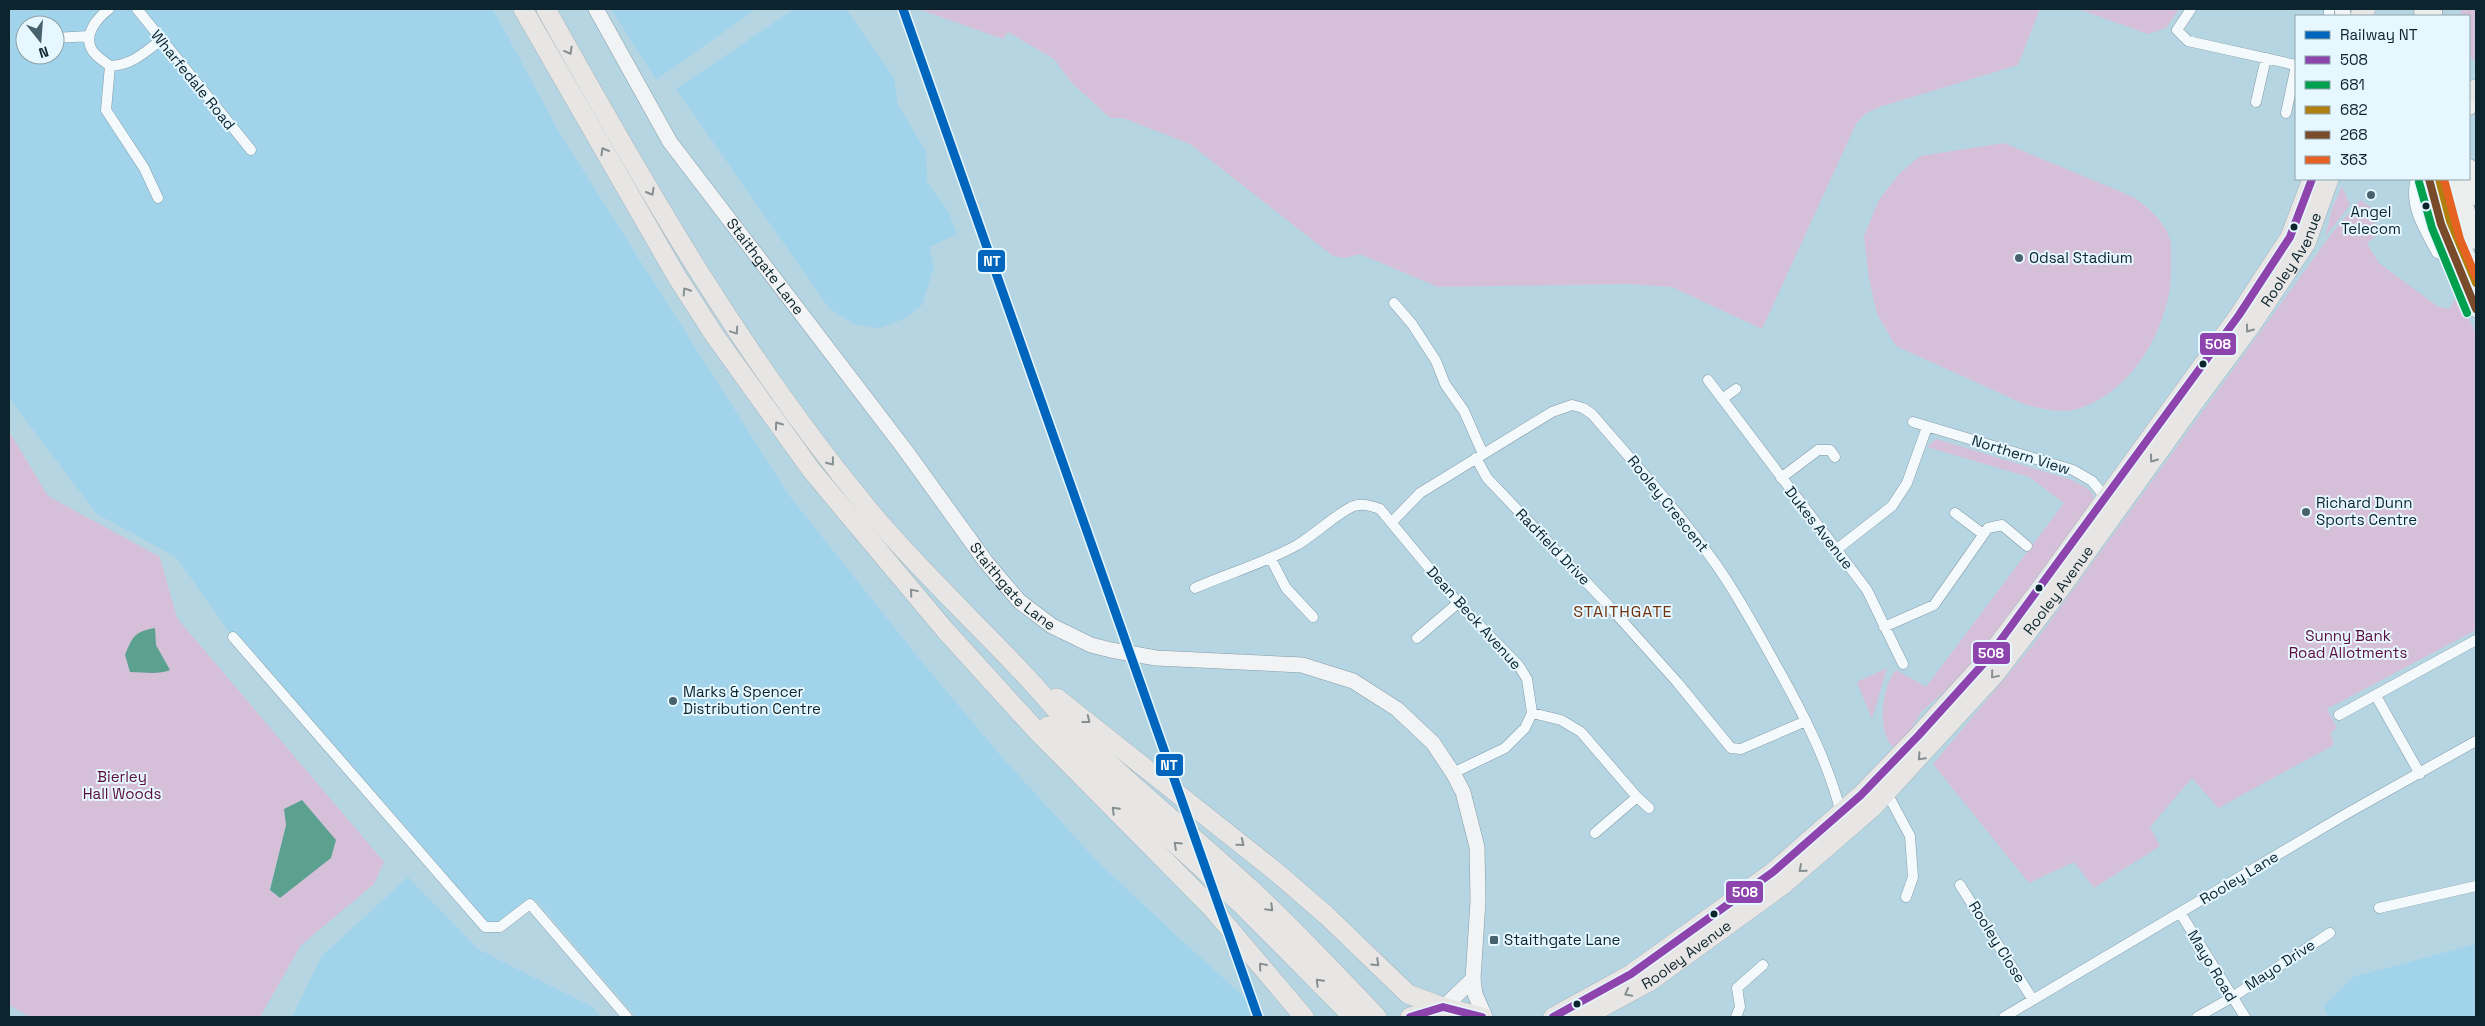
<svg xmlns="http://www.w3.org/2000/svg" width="2485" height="1026" viewBox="0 0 2485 1026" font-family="'Space Grotesk',sans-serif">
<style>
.built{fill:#a1d4eb;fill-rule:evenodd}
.green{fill:#d6c0d9;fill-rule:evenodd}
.water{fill:#5ca090}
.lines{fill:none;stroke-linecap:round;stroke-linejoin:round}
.street-casing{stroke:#839ca8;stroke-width:11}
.secondary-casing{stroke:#839ca8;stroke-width:16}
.primary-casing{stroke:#a3b4bb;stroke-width:18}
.highway-casing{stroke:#a3b4bb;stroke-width:20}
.street{stroke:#f4f9fb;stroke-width:10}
.secondary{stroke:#f1f3f4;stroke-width:15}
.primary{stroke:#eceeee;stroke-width:16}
.highway{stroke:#e8e6e5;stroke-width:19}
.bus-1-casing{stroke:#e6f7ff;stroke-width:11}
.bus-2-casing{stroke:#e6f7ff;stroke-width:11}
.bus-3-casing{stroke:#e6f7ff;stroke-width:11}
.bus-4-casing{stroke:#e6f7ff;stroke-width:11}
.bus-5-casing{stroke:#e6f7ff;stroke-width:11}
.bus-1{stroke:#8e44ad;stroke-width:8}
.bus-2{stroke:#01a04f;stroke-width:8}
.bus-3{stroke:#b07f0e;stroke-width:8}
.bus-4{stroke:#7a4b2a;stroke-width:8}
.bus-5{stroke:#e66223;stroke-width:8}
.rail-1-casing{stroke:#e6f7ff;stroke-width:12}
.rail-1{stroke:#0065bd;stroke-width:9}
.oneway{stroke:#858f92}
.poi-dot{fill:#47626d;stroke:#e6f7ff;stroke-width:2}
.bus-dot{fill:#0b242d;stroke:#e6f7ff;stroke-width:2}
.labels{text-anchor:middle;stroke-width:4;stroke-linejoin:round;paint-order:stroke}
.street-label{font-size:15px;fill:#0b242d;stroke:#e6f7ff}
.poi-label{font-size:15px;fill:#0b242d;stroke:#e6f7ff;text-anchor:start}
.park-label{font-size:15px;fill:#5c0c3f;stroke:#e6f7ff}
.neighbourhood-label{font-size:16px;letter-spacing:1px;fill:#71330d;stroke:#e6f7ff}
.line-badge{stroke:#e6f7ff;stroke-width:2}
.badge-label{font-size:14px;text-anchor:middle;font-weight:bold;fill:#fff}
</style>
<rect width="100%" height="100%" fill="#b6d5e3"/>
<path class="built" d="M 9,9 L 493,9 L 560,134 L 788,494 L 917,656 L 1000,755 L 1096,860 L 1181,940 L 1267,1017 L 636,1017 L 536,900 L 500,927 L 485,927 L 233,637 L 176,557 L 97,514 L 9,398 ZM 25,25 L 55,25 L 55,55 L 25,55 Z
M 611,9 L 756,9 L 656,80 Z
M 794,9 L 846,9 L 894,78 L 898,105 L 926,152 L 927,182 L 948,211 L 957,234 L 929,247 L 934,267 L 922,305 L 904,319 L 879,328 L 854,324 L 829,308 L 676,89 Z
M 408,877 L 478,949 L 593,1007 L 601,1017 L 292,1017 L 322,956 Z
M 2476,944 L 2476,1017 L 2328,1017 L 2324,1006 L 2353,977 Z"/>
<path class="green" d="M 918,9 L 2040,9 L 2018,65 L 1879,107 L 1865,114 L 1856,124 L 1762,329 L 1672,287 L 1627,284 L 1438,287 L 1360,254 L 1345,258 L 1333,256 L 1190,144 L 1123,118 L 1110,118 L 1071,82 L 1054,59 L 1008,32 L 1003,39 Z
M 2078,9 L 2179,9 L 2166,28 L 2148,34 Z
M 2461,9 L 2476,9 L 2476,63 L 2469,55 L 2469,16 L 2461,16 Z
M 2004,143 L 2131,196 C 2147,206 2161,218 2169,236 C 2172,243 2171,255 2171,263 C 2174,321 2133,396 2073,410 C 2058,413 2038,408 2024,404 L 1896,346 L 1877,314 L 1869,279 L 1864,236 L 1879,200 L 1899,174 L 1920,156 Z
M 2342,186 L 2350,205 L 2325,237 L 2332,209 Z
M 2360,200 L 2376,211 L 2380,220 L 2373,224 L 2377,235 L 2367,243 L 2379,263 L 2437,306 L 2449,309 L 2457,296 L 2476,333 L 2476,630 L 2327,709 L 2337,728 L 2331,732 L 2334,745 L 2218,808 L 2192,778 L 2150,827 L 2160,846 L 2094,888 L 2074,862 L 2029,883 L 1933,764 L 2033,645 L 2332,233 Z
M 9,431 L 48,496 L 160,557 L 177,618 L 384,862 L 374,884 L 301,945 L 260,1017 L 30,1017 L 9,1005 ZM 286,825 L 280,898 L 270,890 Z
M 1936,439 L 2072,480 L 2088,489 L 2093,495 L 2093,500 L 2005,623 L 1952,685 L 1921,712 L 1909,733 L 1894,748 C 1876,733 1882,686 1896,670 L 1926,687 L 2064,503 L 2029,477 L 1927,447 Z
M 1887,668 L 1872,719 L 1857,682 Z"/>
<path class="water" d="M 155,628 L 156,645 L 170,670 C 158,675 144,672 130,672 L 125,655 C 133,636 134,632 155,628 Z
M 302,800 L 336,840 L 331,858 L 280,898 L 270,890 L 286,825 L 284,809 Z"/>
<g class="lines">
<defs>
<path id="street" d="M 109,9 C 97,18 83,35 92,50 C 95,56 105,62 110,66 C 132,65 144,53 161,40
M 137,9 L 251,150
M 2191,9 L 2177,30 L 2188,41 L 2296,65
M 2329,9 L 2329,16
M 55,38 L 89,36
M 110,66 L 106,110 L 144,168 L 158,198
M 2256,102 L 2266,58
M 2286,113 L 2296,66
M 2416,179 C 2408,205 2425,231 2437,253 L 2456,261
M 1394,303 L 1412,324 L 1436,361 L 1445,384 L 1464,411 L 1483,454
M 1708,380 L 1867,590 L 1903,664
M 1722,399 L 1736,389
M 1913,422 L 2073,470 L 2092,481 L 2106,498
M 1476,458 L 1487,478 L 1609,606 L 1677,682 L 1731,748 L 1741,749 L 1806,721
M 1781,478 L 1818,450 L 1830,450 L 1835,457
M 1955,513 L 1983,534
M 1392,522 L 1420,493 L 1552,412 L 1572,405 L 1583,408 L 1592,414 C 1634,463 1677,510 1715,563 C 1740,598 1760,637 1781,674 C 1806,719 1828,763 1841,813
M 1836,550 L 1892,506 L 1907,483 L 1927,427
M 1271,559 L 1286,588 L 1313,617
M 1195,588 C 1229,573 1265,563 1297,545 C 1313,536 1341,510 1354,506 C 1363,503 1371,506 1380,509 L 1458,603 L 1519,666 L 1527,679 L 1532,713 L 1525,728 L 1505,748 L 1453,773
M 1884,627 L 1934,605 L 1988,528 L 2002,525 L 2027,546
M 233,637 L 485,927 L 500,927 L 530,904 L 627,1017
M 1417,638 L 1458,603
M 2376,696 L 2420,774
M 1532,713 L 1561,720 L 1581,732 L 1637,797
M 2339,715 L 2476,640
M 1887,793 L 1910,836 L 1913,877 L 1906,897
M 1595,833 L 1637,797 L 1649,808
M 1960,885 L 2033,1000
M 2379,908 L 2476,886
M 2181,914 L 2245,1017
M 1736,1017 L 1740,1007 L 1737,988 L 1763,965
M 2004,1017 L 2346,814 L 2476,741
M 2197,1017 L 2231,998 L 2330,933"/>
<g id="secondary">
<path id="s1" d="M 596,9 L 670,142 L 906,451 L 986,562 L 1019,601 L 1052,626 L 1091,645 L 1111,650 L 1156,658 L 1302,665 L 1353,681 L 1397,709 L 1433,743 L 1453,773 L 1463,792 L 1477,847 L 1478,901 L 1473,979 L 1475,994 L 1485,1017"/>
<path d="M 2342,9 L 2343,16"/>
<path d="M 1444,1007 L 1473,979"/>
</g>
<path id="primary" d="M 2422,9 L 2423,16
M 2434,9 L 2434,16
M 2469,107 L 2476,95
M 2469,167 L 2476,197
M 2429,179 L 2441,224 L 2476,309
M 2444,179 L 2460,239 L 2476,277
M 2457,179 L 2476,241"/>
<g id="highway">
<path d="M 523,9 L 677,277 L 715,336 L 812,471 L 945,630 L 1035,729 L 1211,907 L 1304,1017"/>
<path d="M 546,9 C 646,188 747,366 880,523 C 925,575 975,622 1022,672 C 1043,694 1062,718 1084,740 C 1138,792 1197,839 1252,890 C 1295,930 1336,974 1377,1017"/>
<path d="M 2360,16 L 2366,9"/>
<path d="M 2469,92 L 2476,89"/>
<path d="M 1057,698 L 1275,871 L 1326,915 L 1408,994 L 1443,1007"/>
<path d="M 1048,726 L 1244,907 L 1353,1017"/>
<path d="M 1410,1017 L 1443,1007 L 1482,1017"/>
<path d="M 1553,1017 L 1631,974 L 1773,872 L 1861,795 L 1918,736 L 1984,663 L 2041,588 L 2239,315 L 2290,237 L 2312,179"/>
<path id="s2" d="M 1584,1017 L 1649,982 L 1783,885 L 1873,807 L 1996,673 L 2055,596 L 2193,404 L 2252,324 L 2306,243 L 2329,179"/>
</g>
</defs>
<use href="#street" class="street-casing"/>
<use href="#secondary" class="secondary-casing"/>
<use href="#primary" class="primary-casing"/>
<use href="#highway" class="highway-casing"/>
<use href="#street" class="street"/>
<use href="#secondary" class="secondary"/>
<use href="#primary" class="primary"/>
<use href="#highway" class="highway"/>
<defs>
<path id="bus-1" d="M 1410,1017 L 1443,1007 L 1482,1017
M 1553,1017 L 1631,974 L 1773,872 L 1861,795 L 1918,736 L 1984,663 L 2239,315 L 2290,237 L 2312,179"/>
<path id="bus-2" d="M 2419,182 L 2432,228 L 2467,313"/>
<path id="bus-3" d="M 2439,179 L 2450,221 L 2476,283"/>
<path id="bus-4" d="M 2429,179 L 2441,224 L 2476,309"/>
<path id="bus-5" d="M 2444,179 L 2460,239 L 2476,277"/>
</defs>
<use href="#bus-1" class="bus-1-casing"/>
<use href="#bus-2" class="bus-2-casing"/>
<use href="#bus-3" class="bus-3-casing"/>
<use href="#bus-4" class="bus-4-casing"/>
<use href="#bus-5" class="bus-5-casing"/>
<use href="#bus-1" class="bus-1"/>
<use href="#bus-2" class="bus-2"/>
<use href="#bus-3" class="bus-3"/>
<use href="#bus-4" class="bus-4"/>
<use href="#bus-5" class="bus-5"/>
<defs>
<path id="rail-1" d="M 903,9 L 1258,1017"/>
</defs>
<use href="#rail-1" class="rail-1-casing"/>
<use href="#rail-1" class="rail-1"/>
</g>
<defs><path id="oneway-chevron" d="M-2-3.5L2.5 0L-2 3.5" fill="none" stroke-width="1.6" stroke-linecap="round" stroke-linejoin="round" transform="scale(1.25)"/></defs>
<g class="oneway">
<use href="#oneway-chevron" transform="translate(569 51) rotate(61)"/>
<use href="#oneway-chevron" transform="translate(604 151) rotate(-120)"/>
<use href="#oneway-chevron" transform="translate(651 192) rotate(60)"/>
<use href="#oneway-chevron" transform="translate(686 291) rotate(-123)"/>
<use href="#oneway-chevron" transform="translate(2249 329) rotate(126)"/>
<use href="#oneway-chevron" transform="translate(735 331) rotate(56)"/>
<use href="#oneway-chevron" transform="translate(778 425) rotate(-126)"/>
<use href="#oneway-chevron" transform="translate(2153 459) rotate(126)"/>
<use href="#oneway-chevron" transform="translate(831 462) rotate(52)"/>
<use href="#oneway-chevron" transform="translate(913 592) rotate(-130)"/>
<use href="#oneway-chevron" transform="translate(1994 675) rotate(130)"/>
<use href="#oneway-chevron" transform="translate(1087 720) rotate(38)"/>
<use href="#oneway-chevron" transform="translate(1921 757) rotate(133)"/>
<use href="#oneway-chevron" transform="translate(1115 810) rotate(-135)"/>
<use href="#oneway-chevron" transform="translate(1241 843) rotate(39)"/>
<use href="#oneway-chevron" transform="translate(1177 845) rotate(-137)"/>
<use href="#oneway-chevron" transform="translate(1802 869) rotate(139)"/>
<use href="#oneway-chevron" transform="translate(1270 908) rotate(45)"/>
<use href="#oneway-chevron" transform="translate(1376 963) rotate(44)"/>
<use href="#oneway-chevron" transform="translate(1262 966) rotate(-131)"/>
<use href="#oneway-chevron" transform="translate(1319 982) rotate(-134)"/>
<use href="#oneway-chevron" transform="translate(1628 993) rotate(152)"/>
</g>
<g class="poi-dot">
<circle cx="2371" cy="195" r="5"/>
<circle cx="2019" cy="258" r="5"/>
<circle cx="2306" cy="512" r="5"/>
<circle cx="673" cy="701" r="5"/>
<rect x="1489" y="935" width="10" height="10" rx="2.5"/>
</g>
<g class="bus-dot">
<circle cx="2426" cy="206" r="4.5"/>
<circle cx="2294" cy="227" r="4.5"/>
<circle cx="2203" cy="364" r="4.5"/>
<circle cx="2039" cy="588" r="4.5"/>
<circle cx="1714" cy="914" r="4.5"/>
<circle cx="1577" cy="1004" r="4.5"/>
</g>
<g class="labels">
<g class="street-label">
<text transform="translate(193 80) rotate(51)" y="5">Wharfedale Road</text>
<text dy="5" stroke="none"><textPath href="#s2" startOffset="1049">Rooley Avenue</textPath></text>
<text dy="5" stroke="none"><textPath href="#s1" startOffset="309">Staithgate Lane</textPath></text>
<text transform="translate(2021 455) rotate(17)" y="5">Northern View</text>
<text transform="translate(1668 504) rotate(51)" y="5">Rooley Crescent</text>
<text transform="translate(1819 528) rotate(52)" y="5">Dukes Avenue</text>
<text transform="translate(1553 547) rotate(46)" y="5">Radfield Drive</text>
<text dy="5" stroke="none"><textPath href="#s1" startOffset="714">Staithgate Lane</textPath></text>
<text dy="5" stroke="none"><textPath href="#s2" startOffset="644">Rooley Avenue</textPath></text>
<text transform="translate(1474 618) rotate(48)" y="5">Dean Beck Avenue</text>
<text transform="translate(2239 878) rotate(-31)" y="5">Rooley Lane</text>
<text transform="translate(1997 942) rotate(58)" y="5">Rooley Close</text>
<text dy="5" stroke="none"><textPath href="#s2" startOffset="120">Rooley Avenue</textPath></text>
<text transform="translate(2280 965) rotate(-33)" y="5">Mayo Drive</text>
<text transform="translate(2212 966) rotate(59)" y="5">Mayo Road</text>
</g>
<g class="poi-label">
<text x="2371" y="217" text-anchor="middle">Angel<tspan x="2371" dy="17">Telecom</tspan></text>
<text x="2029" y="263">Odsal Stadium</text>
<text x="2316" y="508">Richard Dunn<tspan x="2316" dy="17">Sports Centre</tspan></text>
<text x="683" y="697">Marks &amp; Spencer<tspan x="683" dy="17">Distribution Centre</tspan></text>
<text x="1504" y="945">Staithgate Lane</text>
</g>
<g class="park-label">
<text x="2348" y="641">Sunny Bank<tspan x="2348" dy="17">Road Allotments</tspan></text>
<text x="122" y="782">Bierley<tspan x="122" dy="17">Hall Woods</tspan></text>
</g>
<g class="neighbourhood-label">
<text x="1623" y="617">STAITHGATE</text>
</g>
</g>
<g class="line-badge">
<rect x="977" y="249" width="29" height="24" rx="5" fill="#0065bd"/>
<rect x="2199" y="332" width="38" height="24" rx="5" fill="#8e44ad"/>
<rect x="1972" y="641" width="39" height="24" rx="5" fill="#8e44ad"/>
<rect x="1155" y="753" width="29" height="24" rx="5" fill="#0065bd"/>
<rect x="1725" y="880" width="39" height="24" rx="5" fill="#8e44ad"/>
</g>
<g class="badge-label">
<text x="992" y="266">NT</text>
<text x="2218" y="349">508</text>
<text x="1991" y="658">508</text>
<text x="1169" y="770">NT</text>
<text x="1745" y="897">508</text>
</g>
<rect width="2485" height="1026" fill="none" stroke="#0b242d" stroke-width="20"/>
<rect x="2295" y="15" width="175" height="165" fill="#e6f7ff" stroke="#8ea3ab"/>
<rect x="2305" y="31" width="25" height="8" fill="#0065bd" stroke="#8ea3ab"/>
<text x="2340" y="40" font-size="15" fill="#0b242d">Railway NT</text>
<rect x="2305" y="56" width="25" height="8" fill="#8e44ad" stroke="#8ea3ab"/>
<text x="2340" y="65" font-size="15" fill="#0b242d">508</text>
<rect x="2305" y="81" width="25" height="8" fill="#01a04f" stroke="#8ea3ab"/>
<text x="2340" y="90" font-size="15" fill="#0b242d">681</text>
<rect x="2305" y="106" width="25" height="8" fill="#b07f0e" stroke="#8ea3ab"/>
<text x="2340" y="115" font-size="15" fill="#0b242d">682</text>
<rect x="2305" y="131" width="25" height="8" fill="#7a4b2a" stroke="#8ea3ab"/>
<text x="2340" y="140" font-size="15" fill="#0b242d">268</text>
<rect x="2305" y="156" width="25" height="8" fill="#e66223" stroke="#8ea3ab"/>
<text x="2340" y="165" font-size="15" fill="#0b242d">363</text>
<g transform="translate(40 40) rotate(163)"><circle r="24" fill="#e6f7ff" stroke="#8ea3ab"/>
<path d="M0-4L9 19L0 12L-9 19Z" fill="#47626d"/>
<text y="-8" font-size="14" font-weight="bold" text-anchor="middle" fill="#0b242d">N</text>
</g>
</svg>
